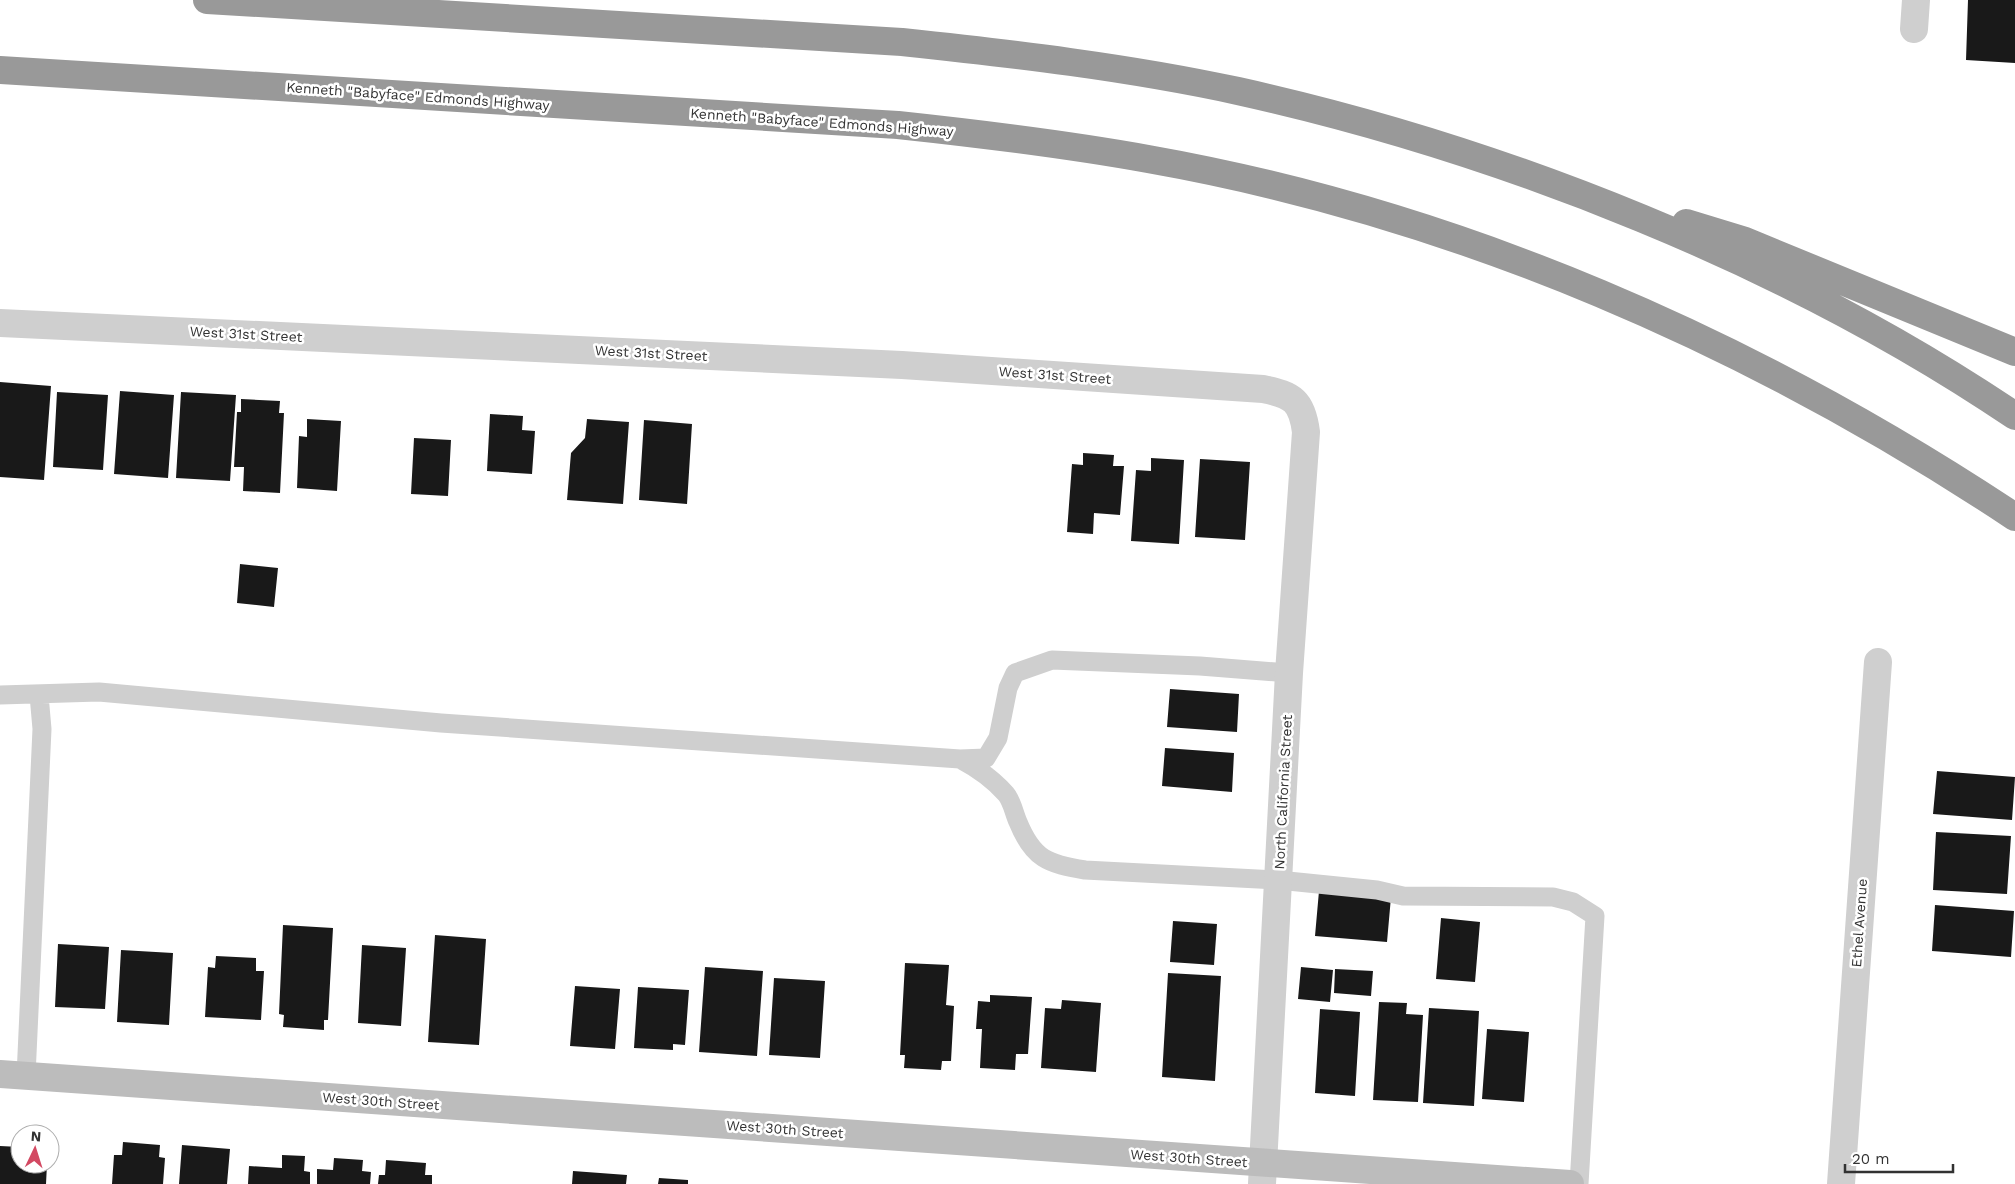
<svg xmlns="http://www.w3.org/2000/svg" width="2015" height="1184" viewBox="0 0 2015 1184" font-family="'Work Sans',sans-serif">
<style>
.building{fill:#191919}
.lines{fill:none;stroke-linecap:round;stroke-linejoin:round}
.lane{stroke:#cfcfcf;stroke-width:19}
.street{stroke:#cfcfcf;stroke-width:28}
.secondary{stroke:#bcbcbc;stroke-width:28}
.highway{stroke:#999;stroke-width:28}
.labels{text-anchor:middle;stroke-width:5;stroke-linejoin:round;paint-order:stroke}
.street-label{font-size:14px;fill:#323232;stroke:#fff}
</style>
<rect width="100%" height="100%" fill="#fff"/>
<path class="building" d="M 1968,0 L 2015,0 L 2015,63 L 1966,60 Z
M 0,382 L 51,386 L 44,480 L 0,477 Z
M 120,391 L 174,395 L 168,478 L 114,474 Z
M 57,392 L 108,395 L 103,470 L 53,467 Z
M 181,392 L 236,395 L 230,481 L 176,478 Z
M 241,399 L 280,401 L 279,413 L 284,413 L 280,493 L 243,491 L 244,467 L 234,467 L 237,412 L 241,412 Z
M 490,414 L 523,416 L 522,430 L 535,431 L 532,474 L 487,471 Z
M 307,419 L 341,421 L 337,491 L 297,488 L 299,436 L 307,437 Z
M 587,419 L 629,422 L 623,504 L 567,500 L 571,453 L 585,438 Z
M 644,420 L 692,424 L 687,504 L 639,500 Z
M 414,438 L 451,440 L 448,496 L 411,494 Z
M 1083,453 L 1114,455 L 1113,466 L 1124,466 L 1120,515 L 1094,513 L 1093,534 L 1067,532 L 1072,464 L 1083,465 Z
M 1151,458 L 1184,460 L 1179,544 L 1131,541 L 1136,470 L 1151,471 Z
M 1200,459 L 1250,462 L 1245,540 L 1195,537 Z
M 240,564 L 278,568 L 274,607 L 237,603 Z
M 1170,689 L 1239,694 L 1237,732 L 1167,727 Z
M 1165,748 L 1234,753 L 1232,792 L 1162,786 Z
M 1937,771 L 2015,777 L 2012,820 L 1933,814 Z
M 1936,832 L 2011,836 L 2007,894 L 1933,890 Z
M 1319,891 L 1391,897 L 1387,942 L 1315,936 Z
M 1935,905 L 2014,911 L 2011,957 L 1932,951 Z
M 1441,918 L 1480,922 L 1475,982 L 1436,979 Z
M 1173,921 L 1217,924 L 1214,965 L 1170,962 Z
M 283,925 L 333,928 L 328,1020 L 324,1020 L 324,1030 L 283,1027 L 284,1015 L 279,1014 Z
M 435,935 L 486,939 L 479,1045 L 428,1042 Z
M 58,944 L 109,947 L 105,1009 L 55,1007 Z
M 362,945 L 406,948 L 401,1026 L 358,1023 Z
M 121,950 L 173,953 L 169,1025 L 117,1022 Z
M 216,956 L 256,958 L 256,971 L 264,971 L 261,1020 L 205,1017 L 208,967 L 215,968 Z
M 905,963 L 949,965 L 946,1005 L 954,1006 L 951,1061 L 942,1061 L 941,1070 L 904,1068 L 905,1055 L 900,1055 Z
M 705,967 L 763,971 L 757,1056 L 699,1052 Z
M 1301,967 L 1333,970 L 1330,1002 L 1298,999 Z
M 1335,969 L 1373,971 L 1371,996 L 1334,993 Z
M 1168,973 L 1221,976 L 1215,1081 L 1162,1077 Z
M 774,978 L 825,981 L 820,1058 L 769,1055 Z
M 575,986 L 620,989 L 615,1049 L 570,1046 Z
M 638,987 L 689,990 L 685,1045 L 673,1044 L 673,1050 L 634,1048 Z
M 990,995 L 1032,997 L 1028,1054 L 1016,1054 L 1015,1070 L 980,1068 L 982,1029 L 976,1029 L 978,1001 L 990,1002 Z
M 1062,1000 L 1101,1003 L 1096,1072 L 1041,1068 L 1045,1008 L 1061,1009 Z
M 1379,1002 L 1407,1003 L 1406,1014 L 1423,1015 L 1418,1102 L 1373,1100 Z
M 1429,1008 L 1479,1011 L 1474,1106 L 1423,1103 Z
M 1320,1009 L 1360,1012 L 1355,1096 L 1315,1093 Z
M 1487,1029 L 1529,1032 L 1524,1102 L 1482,1099 Z
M 123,1142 L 160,1145 L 159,1157 L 165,1158 L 163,1184 L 112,1184 L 114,1155 L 122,1155 Z
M 182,1145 L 230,1149 L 227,1184 L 179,1184 Z
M 0,1146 L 20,1147 L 20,1164 L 47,1164 L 46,1184 L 0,1184 Z
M 282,1155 L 305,1156 L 304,1171 L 310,1172 L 310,1184 L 248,1184 L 249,1166 L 282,1168 Z
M 334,1158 L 363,1160 L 362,1171 L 371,1172 L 370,1184 L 317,1184 L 317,1169 L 333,1170 Z
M 386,1160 L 426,1163 L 425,1175 L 432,1175 L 432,1184 L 378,1184 L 379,1175 L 385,1175 Z
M 573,1171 L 627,1175 L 626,1184 L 572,1184 Z
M 659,1178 L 688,1180 L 688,1184 L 658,1184 Z"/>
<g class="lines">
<path class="lane" d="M 0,695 L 99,692 L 441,723 L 960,759 C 977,768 993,779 1006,794 C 1012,801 1014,813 1018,822 C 1033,859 1048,864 1085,870 L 1278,880 L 1377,890 L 1403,896 L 1553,897 L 1573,902 L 1595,916 L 1579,1184
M 960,759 L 986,758 L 998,738 L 1008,688 L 1015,673 L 1052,660 L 1200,666 L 1289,673
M 26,1076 L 42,729 L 39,695"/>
<path class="street" d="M 1914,29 L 1916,0
M 0,323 L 902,365 L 1263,389 C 1293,395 1302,401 1306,432 L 1289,673 L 1262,1184
M 1841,1184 L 1878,662"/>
<path class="secondary" d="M 0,1074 L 1570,1184"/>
<path class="highway" d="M 207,0 L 902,42 C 1014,54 1127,67 1238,91 C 1504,150 1789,263 2015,416
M 0,70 L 898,125 C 982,134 1065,144 1148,159 C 1459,214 1753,343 2015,517
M 1686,223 L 1745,241 L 2015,352"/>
</g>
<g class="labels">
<g class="street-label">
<text transform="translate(418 96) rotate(4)" y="5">Kenneth "Babyface" Edmonds Highway</text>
<text transform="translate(822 122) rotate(4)" y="5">Kenneth "Babyface" Edmonds Highway</text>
<text transform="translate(246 334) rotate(3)" y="5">West 31st Street</text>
<text transform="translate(651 353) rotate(3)" y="5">West 31st Street</text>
<text transform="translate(1055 375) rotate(4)" y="5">West 31st Street</text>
<text transform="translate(1283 792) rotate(-87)" y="5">North California Street</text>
<text transform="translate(1859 923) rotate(-86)" y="5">Ethel Avenue</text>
<text transform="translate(381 1101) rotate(4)" y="5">West 30th Street</text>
<text transform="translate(785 1129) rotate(4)" y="5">West 30th Street</text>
<text transform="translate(1189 1158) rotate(4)" y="5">West 30th Street</text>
</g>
</g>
<g transform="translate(35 1149) rotate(4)"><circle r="24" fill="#ffffff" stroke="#adadad"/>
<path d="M0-4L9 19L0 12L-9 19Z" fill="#d34962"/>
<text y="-8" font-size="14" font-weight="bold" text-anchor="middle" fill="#323232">N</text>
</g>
<path d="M1845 1164v8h108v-8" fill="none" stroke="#323232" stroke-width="2.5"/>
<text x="1852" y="1164" font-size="15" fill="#323232" stroke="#ffffff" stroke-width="4" paint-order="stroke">20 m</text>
</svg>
